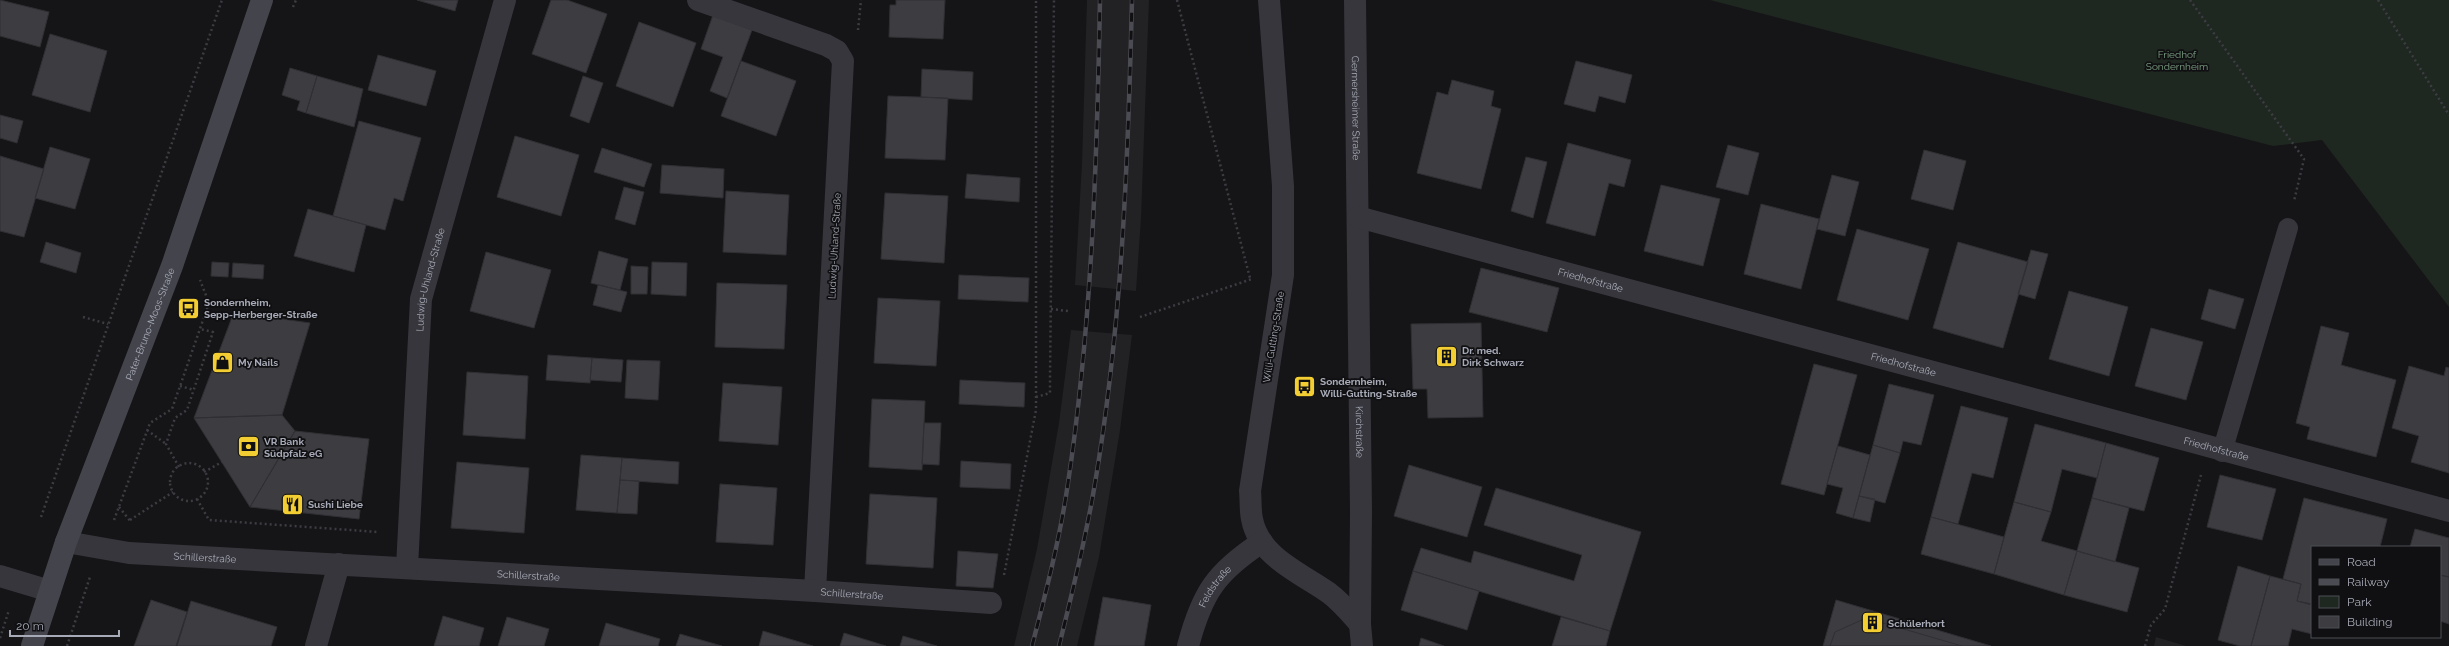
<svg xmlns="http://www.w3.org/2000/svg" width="2449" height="646" viewBox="0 0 2449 646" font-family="Raleway,sans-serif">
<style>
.built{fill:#222124}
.green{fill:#1f2721}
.building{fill:#3d3d41;stroke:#302f33}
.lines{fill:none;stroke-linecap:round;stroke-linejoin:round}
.path{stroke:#3c3d43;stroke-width:2.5;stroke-dasharray:2 3;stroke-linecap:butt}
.lane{stroke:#36363c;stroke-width:20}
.street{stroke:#36363c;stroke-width:22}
.secondary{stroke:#44454c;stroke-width:22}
.rail-casing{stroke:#4b4c53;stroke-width:4.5}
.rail{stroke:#101012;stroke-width:3;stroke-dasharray:9;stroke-linecap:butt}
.labels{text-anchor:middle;stroke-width:3.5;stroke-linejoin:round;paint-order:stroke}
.park-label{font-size:10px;fill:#7ea285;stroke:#101012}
.street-label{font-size:10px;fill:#a7aab7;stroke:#101012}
.poi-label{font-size:10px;font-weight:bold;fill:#a7aab7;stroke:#101012;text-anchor:start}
</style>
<rect width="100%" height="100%" fill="#151517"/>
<path class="built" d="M 1087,0 L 1149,0 L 1141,218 L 1136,291 L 1075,285 L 1082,164 Z
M 1071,330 L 1132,335 L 1120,430 L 1099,557 L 1077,646 L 1014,646 L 1037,549 L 1059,423 Z
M 2156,637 L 2186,646 L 2154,646 Z"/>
<path class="green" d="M 1710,0 L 2449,0 L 2449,307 L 2322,140 L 2273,146 Z"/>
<path class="building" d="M 0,0 L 49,12 L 40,47 L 0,36 Z
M 417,0 L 458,0 L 455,11 Z
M 551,0 L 567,0 L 607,14 L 586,73 L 532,54 Z
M 896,0 L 945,0 L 943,39 L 889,37 L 890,5 L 896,5 Z
M 713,15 L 752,30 L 727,98 L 710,91 L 723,57 L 701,49 Z
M 639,22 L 696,43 L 673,107 L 616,86 Z
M 50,34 L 107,51 L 90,112 L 32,95 Z
M 378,55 L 436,71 L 426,106 L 368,90 Z
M 741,61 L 796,81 L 776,136 L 721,116 Z
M 1576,61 L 1632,75 L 1625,103 L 1599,96 L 1595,112 L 1564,104 Z
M 290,68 L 317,76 L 306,113 L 297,110 L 300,101 L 282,95 Z
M 922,69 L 973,72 L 972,100 L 921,97 Z
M 317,76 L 363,89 L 354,127 L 306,113 Z
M 583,76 L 603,83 L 589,123 L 570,116 Z
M 1452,80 L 1494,91 L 1491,106 L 1501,109 L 1481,189 L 1417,173 L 1437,92 L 1448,95 Z
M 888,96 L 948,98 L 945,160 L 885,158 Z
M 0,115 L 23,121 L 17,143 L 0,138 Z
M 359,121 L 421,138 L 403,201 L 394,198 L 385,230 L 333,216 Z
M 515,136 L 579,155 L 561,216 L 497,197 Z
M 1568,143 L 1631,160 L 1624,187 L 1609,183 L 1595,236 L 1546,223 Z
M 1728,145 L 1759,153 L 1748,195 L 1716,187 Z
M 50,147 L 90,159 L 75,209 L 35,198 Z
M 602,148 L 652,164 L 644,187 L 594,172 Z
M 1924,150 L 1966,161 L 1953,210 L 1911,199 Z
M 0,156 L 44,169 L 24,237 L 0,231 Z
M 1526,157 L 1547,162 L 1533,218 L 1511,211 Z
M 662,165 L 724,169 L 723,198 L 660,193 Z
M 967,174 L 1020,178 L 1019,202 L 965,198 Z
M 1832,175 L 1859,182 L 1845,236 L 1817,229 Z
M 1661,185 L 1720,199 L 1703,266 L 1644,251 Z
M 624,187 L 644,192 L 635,225 L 615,219 Z
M 726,191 L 789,195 L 786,255 L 723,252 Z
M 885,193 L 948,196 L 944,263 L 881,259 Z
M 1761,204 L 1819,219 L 1801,289 L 1744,274 Z
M 308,209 L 366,225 L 354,272 L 294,256 Z
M 1857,229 L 1929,249 L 1908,320 L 1837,300 Z
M 46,242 L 81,253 L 76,273 L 40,262 Z
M 1958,242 L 2028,262 L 2003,348 L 1933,328 Z
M 2031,250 L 2048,254 L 2035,299 L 2018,294 Z
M 599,251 L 628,259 L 620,290 L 591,283 Z
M 486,252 L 551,270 L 534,328 L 470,311 Z
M 212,262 L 229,263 L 228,277 L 211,276 Z
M 652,262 L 687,263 L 686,296 L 651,294 Z
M 233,263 L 264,265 L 263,279 L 232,277 Z
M 631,266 L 648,267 L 647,294 L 631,294 Z
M 1481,268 L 1559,288 L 1547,332 L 1469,312 Z
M 959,275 L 1029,278 L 1028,302 L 958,299 Z
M 717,283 L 787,285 L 784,349 L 715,347 Z
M 598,285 L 627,292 L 621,312 L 593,305 Z
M 2209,289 L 2244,299 L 2235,329 L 2201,319 Z
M 2069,291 L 2128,307 L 2109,376 L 2049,359 Z
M 878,298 L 940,301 L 936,366 L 874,363 Z
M 234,312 L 310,323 L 282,415 L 194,418 Z
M 1481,323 L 1483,417 L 1428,418 L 1427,389 L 1413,389 L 1411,324 Z
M 2321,326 L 2349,333 L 2341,365 L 2396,380 L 2376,457 L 2307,439 L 2310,427 L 2296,423 Z
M 2151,328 L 2203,342 L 2186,400 L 2135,386 Z
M 548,355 L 592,358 L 590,383 L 546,380 Z
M 592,358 L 623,360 L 621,382 L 590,380 Z
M 627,360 L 660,361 L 658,400 L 625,398 Z
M 1814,364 L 1857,375 L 1824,495 L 1781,484 Z
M 2409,366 L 2444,376 L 2446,367 L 2449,368 L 2449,473 L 2411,462 L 2419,436 L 2392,428 Z
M 467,372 L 528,376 L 525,439 L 463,435 Z
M 960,380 L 1025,383 L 1024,407 L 959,404 Z
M 723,383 L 782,387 L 778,445 L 719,441 Z
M 1889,384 L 1934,395 L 1921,445 L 1903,441 L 1900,453 L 1873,445 Z
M 872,399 L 925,401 L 922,470 L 869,467 Z
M 1961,406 L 2008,418 L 1993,478 L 1972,473 L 1958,524 L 1931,517 Z
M 282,415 L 295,431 L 250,507 L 194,418 Z
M 924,423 L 941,423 L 939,465 L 922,464 Z
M 2035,424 L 2106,443 L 2097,478 L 2062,469 L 2051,512 L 2014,502 Z
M 295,431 L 369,439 L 359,519 L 250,507 Z
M 2106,443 L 2159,458 L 2144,511 L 2092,498 Z
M 1873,445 L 1900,453 L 1885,503 L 1859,496 Z
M 1838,446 L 1870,455 L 1853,518 L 1836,513 L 1843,488 L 1827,484 Z
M 581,455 L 622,458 L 617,513 L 576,510 Z
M 622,458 L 679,462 L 678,484 L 620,480 Z
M 961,461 L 1011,464 L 1010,489 L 960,487 Z
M 457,462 L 529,468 L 524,533 L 451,528 Z
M 1409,465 L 1482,487 L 1467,537 L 1394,516 Z
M 2220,475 L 2276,489 L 2262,540 L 2207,527 Z
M 620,480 L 639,481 L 637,514 L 617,513 Z
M 720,484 L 777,488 L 773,545 L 716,542 Z
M 1496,488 L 1641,532 L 1610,631 L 1413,571 L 1421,548 L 1471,563 L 1474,551 L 1574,581 L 1582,555 L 1484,525 Z
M 870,494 L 937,498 L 933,568 L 866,564 Z
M 1859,496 L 1875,499 L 1870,522 L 1853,518 Z
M 2092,498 L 2129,508 L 2115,562 L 2077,551 Z
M 2304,498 L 2387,519 L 2380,547 L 2312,547 L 2312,604 L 2297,601 L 2301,584 L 2283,579 Z
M 2014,502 L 2051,512 L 2041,541 L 2077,551 L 2064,595 L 1994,574 Z
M 1931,517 L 2004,537 L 1994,574 L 1921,554 Z
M 2415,529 L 2449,538 L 2449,577 L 2440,575 L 2440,547 L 2410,547 Z
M 958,551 L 998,554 L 993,588 L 956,586 Z
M 2077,551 L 2139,568 L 2127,612 L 2064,595 Z
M 2238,566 L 2270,576 L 2251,646 L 2240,646 L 2218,640 Z
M 1413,571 L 1479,591 L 1467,630 L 1401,610 Z
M 2440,575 L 2449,577 L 2449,624 L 2440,621 Z
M 2270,576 L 2301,584 L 2297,601 L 2312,605 L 2312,634 L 2292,629 L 2288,646 L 2251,646 Z
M 1103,597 L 1151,605 L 1144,646 L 1094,646 Z
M 151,600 L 187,612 L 176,646 L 134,646 Z
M 1836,600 L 1991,646 L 1823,646 Z
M 191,601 L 277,627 L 271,646 L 177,646 Z
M 443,616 L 484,628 L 479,646 L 434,646 Z
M 507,617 L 549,629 L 544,646 L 498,646 Z
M 1561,617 L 1610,631 L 1606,646 L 1552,646 Z
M 1866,618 L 1962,646 L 1830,646 L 1835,632 Z
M 606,623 L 660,639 L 658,646 L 599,646 Z
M 763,631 L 813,646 L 759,646 Z
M 844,633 L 886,646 L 840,646 Z
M 680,634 L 722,646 L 676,646 Z
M 903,636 L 937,646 L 900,646 Z
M 1421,638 L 1444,646 L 1419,646 Z"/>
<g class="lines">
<path class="path" d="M 1177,0 L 1250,278
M 2190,0 L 2304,159 L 2294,201
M 2378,0 L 2449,115
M 293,7 L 296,0
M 858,30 L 861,0
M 1051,309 L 1068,311
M 83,317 L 108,324
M 1140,317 L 1252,279
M 180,386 L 194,390
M 1036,397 L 1050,393 L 1050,379 L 1054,0
M 147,430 L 166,444
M170 482a19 19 0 1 1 38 0a19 19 0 1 1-38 0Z
M 179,467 L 166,444 L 175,418 L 187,410 L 213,332 L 200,329
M 204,472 L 222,462
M 197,499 L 209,520 L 378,532
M 119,507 L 131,522
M 41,517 L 222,0
M 114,520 L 150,423 L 172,409 L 209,303 L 200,280
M 130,520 L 173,492
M 1004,575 L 1036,410 L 1036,0
M 0,638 L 9,610
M 67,646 L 90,577
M 2145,646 L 2151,625 L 2165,609 L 2201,475"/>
<path class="lane" d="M 2222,452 L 2288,228"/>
<g class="street">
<path d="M 698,0 L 826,45 L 837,51 L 843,61 L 815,591"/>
<path d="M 1269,0 L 1283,186 L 1283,275 L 1250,491 C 1251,500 1250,510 1252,519 C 1259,557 1301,573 1329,593 C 1341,602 1350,613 1360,624"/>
<path id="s1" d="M 1355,0 L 1361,512 L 1360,624 L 1362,646"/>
<path id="s2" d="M 1358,217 L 2449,511"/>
<path id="s3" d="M 66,542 L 129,553 L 815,591 L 991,603"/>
<path id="s4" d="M 407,567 L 421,299 L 505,0"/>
<path d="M 0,576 L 50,591"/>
<path d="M 316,646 L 339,564"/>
<path id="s5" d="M 1188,646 C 1202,593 1216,572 1262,542"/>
</g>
<path class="secondary" id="s6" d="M 32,646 L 66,542 L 172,266 L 262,0"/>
<defs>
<path id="rail" d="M 1032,646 C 1046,592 1060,538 1068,483 C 1092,323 1097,161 1100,0
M 1059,646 C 1072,594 1085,542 1094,489 C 1122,328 1128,163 1132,0"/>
</defs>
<use href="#rail" class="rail-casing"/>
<use href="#rail" class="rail"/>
</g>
<defs>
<symbol id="bus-square" viewBox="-11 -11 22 22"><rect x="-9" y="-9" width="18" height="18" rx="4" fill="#f3ce32" stroke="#101012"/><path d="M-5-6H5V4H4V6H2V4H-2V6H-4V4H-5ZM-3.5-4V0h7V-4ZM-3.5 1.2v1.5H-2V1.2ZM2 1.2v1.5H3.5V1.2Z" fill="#111"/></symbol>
<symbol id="building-square" viewBox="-11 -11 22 22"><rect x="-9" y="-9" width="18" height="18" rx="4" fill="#f3ce32" stroke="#101012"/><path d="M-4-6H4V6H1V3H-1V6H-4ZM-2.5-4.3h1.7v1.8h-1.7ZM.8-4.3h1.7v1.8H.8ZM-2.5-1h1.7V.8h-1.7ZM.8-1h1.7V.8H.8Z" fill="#111"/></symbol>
<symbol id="shop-square" viewBox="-11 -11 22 22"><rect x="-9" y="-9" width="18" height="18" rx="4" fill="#f3ce32" stroke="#101012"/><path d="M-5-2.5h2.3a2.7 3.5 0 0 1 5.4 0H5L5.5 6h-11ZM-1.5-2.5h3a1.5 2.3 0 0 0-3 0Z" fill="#111"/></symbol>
<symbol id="bank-square" viewBox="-11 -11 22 22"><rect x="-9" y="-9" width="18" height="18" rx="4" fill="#f3ce32" stroke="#101012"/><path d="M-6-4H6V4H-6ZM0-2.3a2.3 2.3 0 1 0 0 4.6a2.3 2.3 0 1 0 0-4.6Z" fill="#111"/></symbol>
<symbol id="restaurant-square" viewBox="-11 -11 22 22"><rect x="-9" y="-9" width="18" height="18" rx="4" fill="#f3ce32" stroke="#101012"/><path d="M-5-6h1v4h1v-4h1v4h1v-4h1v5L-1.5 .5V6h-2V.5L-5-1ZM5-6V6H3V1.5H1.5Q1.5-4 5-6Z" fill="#111"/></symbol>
</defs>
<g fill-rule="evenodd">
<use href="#bus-square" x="176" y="296" width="25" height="25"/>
<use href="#building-square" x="1434" y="344" width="25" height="25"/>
<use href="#shop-square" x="210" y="350" width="25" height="25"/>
<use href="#bus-square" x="1292" y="374" width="25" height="25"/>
<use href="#bank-square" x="236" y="434" width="25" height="25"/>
<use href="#restaurant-square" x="280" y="492" width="25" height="25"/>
<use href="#building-square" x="1860" y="610" width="25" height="25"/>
</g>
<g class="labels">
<g class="park-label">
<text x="2177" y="58">Friedhof<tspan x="2177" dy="12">Sondernheim</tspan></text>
</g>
<g class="street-label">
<text dy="4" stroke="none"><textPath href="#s1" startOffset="108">Germersheimer Straße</textPath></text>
<text transform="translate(834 246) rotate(-87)" y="4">Ludwig-Uhland-Straße</text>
<text dy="4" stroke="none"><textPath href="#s4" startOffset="289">Ludwig-Uhland-Straße</textPath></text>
<text dy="4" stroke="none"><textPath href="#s2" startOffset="241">Friedhofstraße</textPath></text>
<text dy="4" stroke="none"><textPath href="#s6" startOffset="343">Pater-Bruno-Moos-Straße</textPath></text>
<text transform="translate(1273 337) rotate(-81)" y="4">Willi-Gutting-Straße</text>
<text dy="4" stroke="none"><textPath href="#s2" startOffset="565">Friedhofstraße</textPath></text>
<text dy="4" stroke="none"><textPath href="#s1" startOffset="432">Kirchstraße</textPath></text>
<text dy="4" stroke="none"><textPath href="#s2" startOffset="889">Friedhofstraße</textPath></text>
<text dy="4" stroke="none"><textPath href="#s3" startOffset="140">Schillerstraße</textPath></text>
<text dy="4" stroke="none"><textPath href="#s3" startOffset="464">Schillerstraße</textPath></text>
<text dy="4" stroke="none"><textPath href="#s5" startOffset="66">Feldstraße</textPath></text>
<text dy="4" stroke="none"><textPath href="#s3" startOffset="788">Schillerstraße</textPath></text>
</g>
<g class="poi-label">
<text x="204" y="306">Sondernheim,<tspan x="204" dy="12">Sepp-Herberger-Straße</tspan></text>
<text x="1462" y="354">Dr. med.<tspan x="1462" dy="12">Dirk Schwarz</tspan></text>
<text x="238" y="366">My Nails</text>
<text x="1320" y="385">Sondernheim,<tspan x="1320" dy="12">Willi-Gutting-Straße</tspan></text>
<text x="264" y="445">VR Bank<tspan x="264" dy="12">Südpfalz eG</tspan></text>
<text x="308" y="508">Sushi Liebe</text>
<text x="1888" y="627">Schülerhort</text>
</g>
</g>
<rect x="2311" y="546" width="130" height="92" fill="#101012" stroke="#4c4e54"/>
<rect x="2319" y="559" width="20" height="6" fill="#44454c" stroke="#4c4e54"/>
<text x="2347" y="566" font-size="12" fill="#a7aab7">Road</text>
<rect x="2319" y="579" width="20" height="6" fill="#4b4c53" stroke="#4c4e54"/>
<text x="2347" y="586" font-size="12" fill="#a7aab7">Railway</text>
<rect x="2319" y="596" width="20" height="12" fill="#1f2721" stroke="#4c4e54"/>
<text x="2347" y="606" font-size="12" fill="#a7aab7">Park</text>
<rect x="2319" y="616" width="20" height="12" fill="#3d3d41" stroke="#4c4e54"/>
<text x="2347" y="626" font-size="12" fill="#a7aab7">Building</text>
<path d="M10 630v6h109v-6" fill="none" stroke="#a7aab7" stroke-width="2"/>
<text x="16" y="630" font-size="12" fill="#a7aab7" stroke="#101012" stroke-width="3" paint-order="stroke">20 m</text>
</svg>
